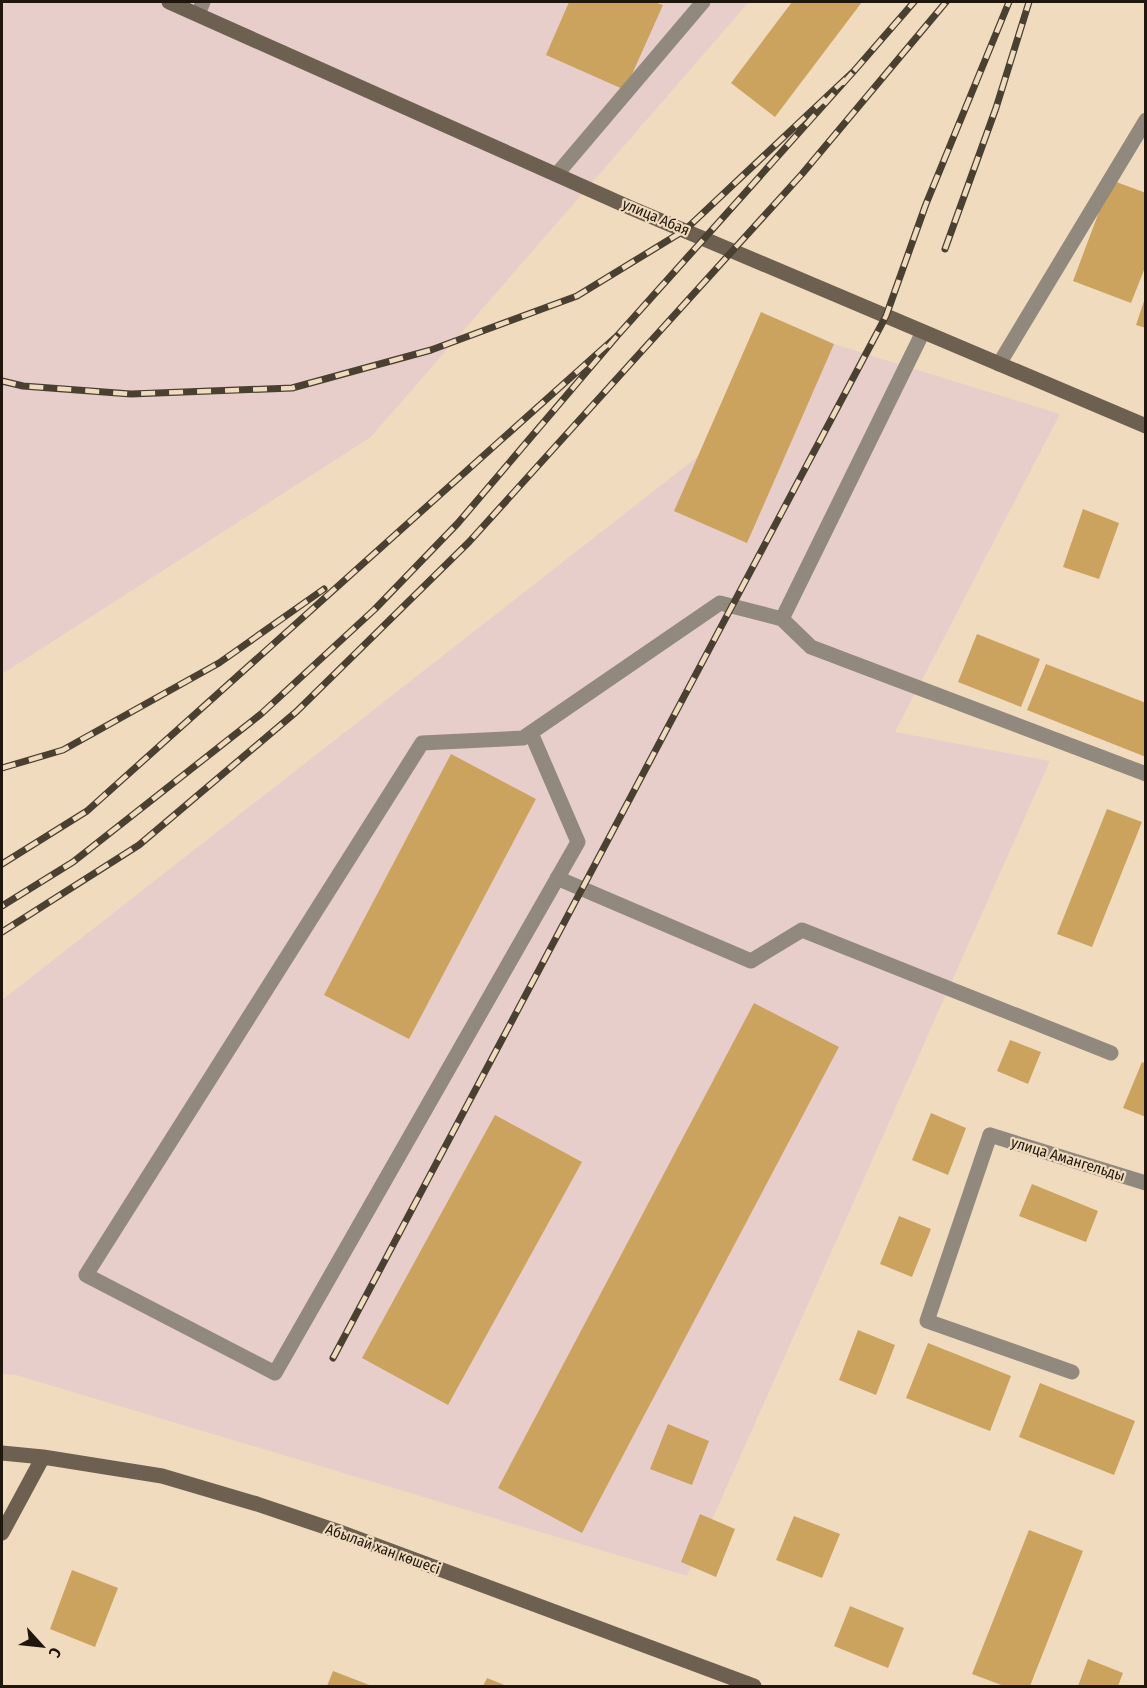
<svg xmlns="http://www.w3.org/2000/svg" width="1147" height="1688" viewBox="0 0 1147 1688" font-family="'Fira Sans Condensed',sans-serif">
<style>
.industrial{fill:#e8cecb}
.building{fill:#cca25f}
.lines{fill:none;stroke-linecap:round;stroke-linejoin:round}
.lane{stroke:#92897e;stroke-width:15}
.street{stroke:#92897e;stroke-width:15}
.secondary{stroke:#6d6050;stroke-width:15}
.rail-casing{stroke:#4a4032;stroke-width:7}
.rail{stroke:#f1dbbf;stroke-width:4.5;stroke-dasharray:14;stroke-linecap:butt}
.labels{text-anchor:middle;stroke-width:4.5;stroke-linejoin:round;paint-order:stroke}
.street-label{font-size:15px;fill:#1f170d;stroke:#f1dbbf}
</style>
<rect width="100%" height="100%" fill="#f1dbbf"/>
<path class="industrial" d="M 2,2 L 749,2 L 371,437 L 2,674 Z
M 834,344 L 1060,414 L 895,732 L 1050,761 L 687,1576 L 16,1375 L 2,1374 L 2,1000 L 829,354 Z"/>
<path class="building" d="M 569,2 L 654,2 L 663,5 L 625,90 L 546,55 Z
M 792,2 L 862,2 L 775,117 L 731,83 Z
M 1111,180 L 1146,193 L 1146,265 L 1131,303 L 1073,281 Z
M 1145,298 L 1146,298 L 1146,328 L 1136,325 Z
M 761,312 L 834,344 L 747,543 L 674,511 Z
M 1083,509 L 1119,523 L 1099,579 L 1063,567 Z
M 977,634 L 1040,659 L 1021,707 L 958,682 Z
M 1046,664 L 1146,703 L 1146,757 L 1027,710 Z
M 451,754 L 536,799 L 409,1039 L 324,995 Z
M 1107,809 L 1142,822 L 1092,947 L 1057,934 Z
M 754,1003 L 839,1047 L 582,1533 L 498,1488 Z
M 1010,1040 L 1041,1052 L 1028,1084 L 997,1071 Z
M 1142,1062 L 1146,1064 L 1146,1117 L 1123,1108 Z
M 931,1113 L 966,1128 L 948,1175 L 912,1160 Z
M 495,1115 L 582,1162 L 448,1405 L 362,1358 Z
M 1032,1184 L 1098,1211 L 1086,1242 L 1019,1216 Z
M 899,1216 L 931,1229 L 912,1277 L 880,1264 Z
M 858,1330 L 895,1345 L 876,1395 L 839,1380 Z
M 928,1343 L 1011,1376 L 990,1431 L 906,1398 Z
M 1040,1383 L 1135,1421 L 1114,1475 L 1019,1437 Z
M 668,1424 L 709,1441 L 692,1485 L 650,1469 Z
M 700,1514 L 735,1529 L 716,1577 L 681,1562 Z
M 794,1516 L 840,1534 L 822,1578 L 776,1560 Z
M 1029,1530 L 1083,1551 L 1030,1686 L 1004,1686 L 972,1674 Z
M 72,1570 L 118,1588 L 95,1647 L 50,1629 Z
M 850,1606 L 904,1628 L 888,1668 L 834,1646 Z
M 1088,1659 L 1123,1673 L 1118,1686 L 1078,1686 Z
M 333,1671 L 372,1686 L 327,1686 Z
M 487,1678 L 507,1686 L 483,1686 Z"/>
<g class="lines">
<path class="lane" d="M 198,14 L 203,2
M 557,174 L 703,2
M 999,364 L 1146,120
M 782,619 L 811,647 L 1146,774
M 531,733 L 578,842 L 275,1373 L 86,1275 L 422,743 L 523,738 L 720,603 L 782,619 L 923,332
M 557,878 L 751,961 L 802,930 L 1111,1053
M 990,1135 L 927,1321 L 1072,1372"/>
<path class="street" d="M 990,1135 L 1146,1183"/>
<path class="secondary" d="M 169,2 L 631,208 L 1146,426
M 2,1453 L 43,1457 L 162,1476 L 257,1504 L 337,1531 L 754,1686
M 2,1533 L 43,1457"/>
<defs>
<path id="rail" d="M 854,71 L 914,2
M 945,249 L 996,108 L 1029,2
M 2,381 L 23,386 L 131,394 L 292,388 L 431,350 L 577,296 L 685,230 L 854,71 L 617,336
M 2,768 L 63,750 L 219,663 L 324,589
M 2,864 L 87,811 L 617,336 L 458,523 L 375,609 L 261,714 L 73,862 L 2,906
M 2,932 L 139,845 L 296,712 L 469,542 L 802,174 L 946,2
M 333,1358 L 886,316 L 926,204 L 1009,2"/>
</defs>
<use href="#rail" class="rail-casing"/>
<use href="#rail" class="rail"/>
</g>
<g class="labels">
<g class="street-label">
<text transform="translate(656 217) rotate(23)" y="5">улица Абая</text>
<text transform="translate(1068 1159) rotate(17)" y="5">улица Амангельды</text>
<text transform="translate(383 1549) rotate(20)" y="5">Абылай хан көшесі</text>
</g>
</g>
<rect width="1147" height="1688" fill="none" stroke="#1f170d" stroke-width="6"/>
<g transform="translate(42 1646) rotate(117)" stroke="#f1dbbf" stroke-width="4.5" paint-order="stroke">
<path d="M0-4.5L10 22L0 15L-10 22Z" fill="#1f170d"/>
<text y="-9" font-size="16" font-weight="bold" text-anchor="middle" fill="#1f170d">С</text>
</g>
</svg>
